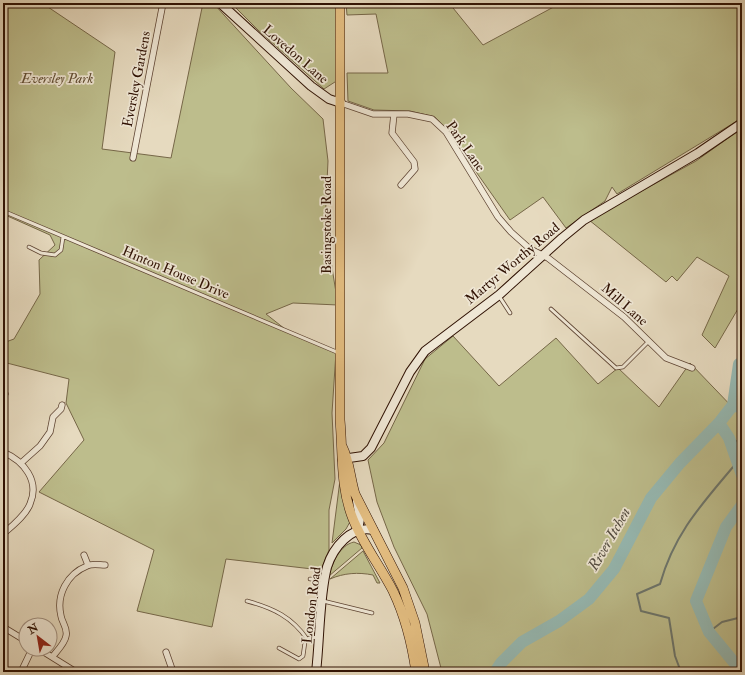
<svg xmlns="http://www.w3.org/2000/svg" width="745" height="675" viewBox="0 0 745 675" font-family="'IM FELL Double Pica',serif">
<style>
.green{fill:#bdbd8c;stroke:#766748}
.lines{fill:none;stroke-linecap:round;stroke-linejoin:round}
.stream{stroke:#6d766d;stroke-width:2}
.river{stroke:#96bab4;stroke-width:12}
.lane-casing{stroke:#5d4332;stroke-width:4.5}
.street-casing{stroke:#5d4332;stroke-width:7}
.secondary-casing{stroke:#2f1103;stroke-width:10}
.primary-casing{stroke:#2f1103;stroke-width:10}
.lane{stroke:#efe7d5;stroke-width:3}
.street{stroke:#efe7d5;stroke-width:5.5}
.secondary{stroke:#efe7d5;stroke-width:8}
.primary{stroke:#e3bd80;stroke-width:9}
.labels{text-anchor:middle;stroke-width:3.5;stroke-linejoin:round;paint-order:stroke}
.street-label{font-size:14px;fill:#2f1103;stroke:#efe7d5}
.park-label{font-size:14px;font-style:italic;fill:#614d33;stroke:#efe7d5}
.water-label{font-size:15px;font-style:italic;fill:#534c41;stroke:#efe7d5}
</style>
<rect width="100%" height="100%" fill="#e6dabf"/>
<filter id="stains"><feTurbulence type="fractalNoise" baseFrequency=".005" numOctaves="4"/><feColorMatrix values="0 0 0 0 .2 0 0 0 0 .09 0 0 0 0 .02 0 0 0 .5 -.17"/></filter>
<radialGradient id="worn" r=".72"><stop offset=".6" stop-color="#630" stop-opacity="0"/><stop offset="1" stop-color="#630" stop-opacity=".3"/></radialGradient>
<path class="green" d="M 3,3 L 42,3 L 115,52 L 102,149 L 171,158 L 203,3 L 213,3 L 291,88 L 323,119 L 328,161 L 325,224 L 338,305 L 293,303 L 266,314 L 285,329 L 336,352 L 332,413 L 335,479 L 329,510 L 329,550 L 321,570 L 226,559 L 212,627 L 137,611 L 154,550 L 39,492 L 84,440 L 66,403 L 69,379 L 3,362 L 3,343 L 14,339 L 40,294 L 39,260 L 55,245 L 50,235 L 3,214 Z
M 231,3 L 336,3 L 338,80 L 324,89 L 258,30 Z
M 346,3 L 449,3 L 483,45 L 561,3 L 742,3 L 742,118 L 617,194 L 612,187 L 605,201 L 566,228 L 543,197 L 510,220 L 448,132 L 435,117 L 410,111 L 374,110 L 348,101 L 347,73 L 388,73 L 376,14 L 347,15 Z
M 742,128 L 742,302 L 715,348 L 702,335 L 729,276 L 697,257 L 677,281 L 672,276 L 666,282 L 589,220 L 696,161 Z
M 453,336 L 499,386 L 556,338 L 598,384 L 618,368 L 659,407 L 690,363 L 737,412 L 742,416 L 742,672 L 442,672 L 427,614 L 394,547 L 377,502 L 368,460 L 384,443 L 425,359 Z
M 340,480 L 351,520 L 346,529 L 332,543 Z
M 354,542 L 361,545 L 362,548 L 329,576 C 332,563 340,545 354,542 Z
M 363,551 L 380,583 L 377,583 L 373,575 C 358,572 344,573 330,579 Z"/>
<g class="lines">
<path class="stream" d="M 729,438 L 742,444
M 709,632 L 722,622 L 742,617
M 681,672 L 675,656 L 669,618 L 641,611 L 637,594 L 660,584 C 675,531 704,502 738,461"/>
<path class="river" d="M 733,405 L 739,364
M 719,423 L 729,438 L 742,475
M 495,672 L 501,663 L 522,642 L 559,621 L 589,599 L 614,569 L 651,498 L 680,463 L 719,423 L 733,405 L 742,408
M 742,672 L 709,632 L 696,601 L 726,527 L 742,505"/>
<defs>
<path id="lane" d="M 3,211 L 339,353
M 29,247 L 41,253 L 55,255 L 61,250 L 63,237
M 499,296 L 510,313
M 551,309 L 616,368 L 623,367 L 649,341
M 310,579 L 323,580
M 247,601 C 273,608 292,617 307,639
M 323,601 L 372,613
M 279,648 L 299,659 L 303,656 L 305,642 L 309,638 L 319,637"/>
<path id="street" d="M 154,3 L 163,5
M 341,103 L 373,114 L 408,114 L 432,119 L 446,132 L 498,217 L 511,232 L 530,249 L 548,258 L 624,317 L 666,358 L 692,368
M 394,114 L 392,133 L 414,162 L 415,169 L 401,185
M 133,158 L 163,3
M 3,393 L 5,394
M 3,452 C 24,461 40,481 30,504 C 26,515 12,526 3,534
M 21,463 L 40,446 L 50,432 L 53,417 L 61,409 L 62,405
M 84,555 L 88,565
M 3,627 L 26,641
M 39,649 L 76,672
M 166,652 L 173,672
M 53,656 C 57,651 65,643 66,636 C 68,628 62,623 61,616 C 56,595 67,574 87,566 C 92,563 100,565 105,565
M 21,672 L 32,649"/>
<path id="secondary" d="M 220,3 L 311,86 L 329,99 L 341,103
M 342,459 L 363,456 L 371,448 L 410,372 L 425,351 L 499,295 L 562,238 L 584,220 L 698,153 L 742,123
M 357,501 L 360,519 L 358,530
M 316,672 C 320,640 319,598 327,567 C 333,548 351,525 373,530"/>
<path id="primary" d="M 340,3 L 340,420 C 343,453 340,487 353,519 C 363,544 380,566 393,591 C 405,616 412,644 416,672
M 342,446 C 350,462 350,478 355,494 L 403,588 L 415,623 L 425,672"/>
</defs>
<use href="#lane" class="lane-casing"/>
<use href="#street" class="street-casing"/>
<use href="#secondary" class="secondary-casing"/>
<use href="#primary" class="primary-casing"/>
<use href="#lane" class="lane"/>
<use href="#street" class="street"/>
<use href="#secondary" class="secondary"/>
<use href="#primary" class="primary"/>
</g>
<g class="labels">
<g class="street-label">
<text transform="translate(296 54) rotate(41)" y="5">Lovedon Lane</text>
<text transform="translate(136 79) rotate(-79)" y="5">Eversley Gardens</text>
<text transform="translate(466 146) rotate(55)" y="5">Park Lane</text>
<text transform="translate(326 225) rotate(-90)" y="5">Basingstoke Road</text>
<text transform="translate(512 263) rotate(-40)" y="5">Martyr Worthy Road</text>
<text transform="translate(176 272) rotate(23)" y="5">Hinton House Drive</text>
<text transform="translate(625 304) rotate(41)" y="5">Mill Lane</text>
<text transform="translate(311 605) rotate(-83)" y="5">London Road</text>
</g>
<g class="park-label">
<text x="57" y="83">Eversley Park</text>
</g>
<g class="water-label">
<text transform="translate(609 539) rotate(-60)" y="5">River Itchen</text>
</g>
</g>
<rect width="745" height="675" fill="none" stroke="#e6dabf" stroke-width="16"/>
<rect x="4" y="4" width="737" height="667" fill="none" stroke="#2f1103" stroke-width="2"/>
<rect x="8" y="8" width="729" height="659" fill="none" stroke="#2f1103"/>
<g transform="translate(38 637) rotate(329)"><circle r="19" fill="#efe7d5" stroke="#a29181"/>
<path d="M0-3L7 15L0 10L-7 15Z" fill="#8f2418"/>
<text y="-6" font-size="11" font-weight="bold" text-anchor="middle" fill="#2f1103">N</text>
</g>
<rect width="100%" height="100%" filter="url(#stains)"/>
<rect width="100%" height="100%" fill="url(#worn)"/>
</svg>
